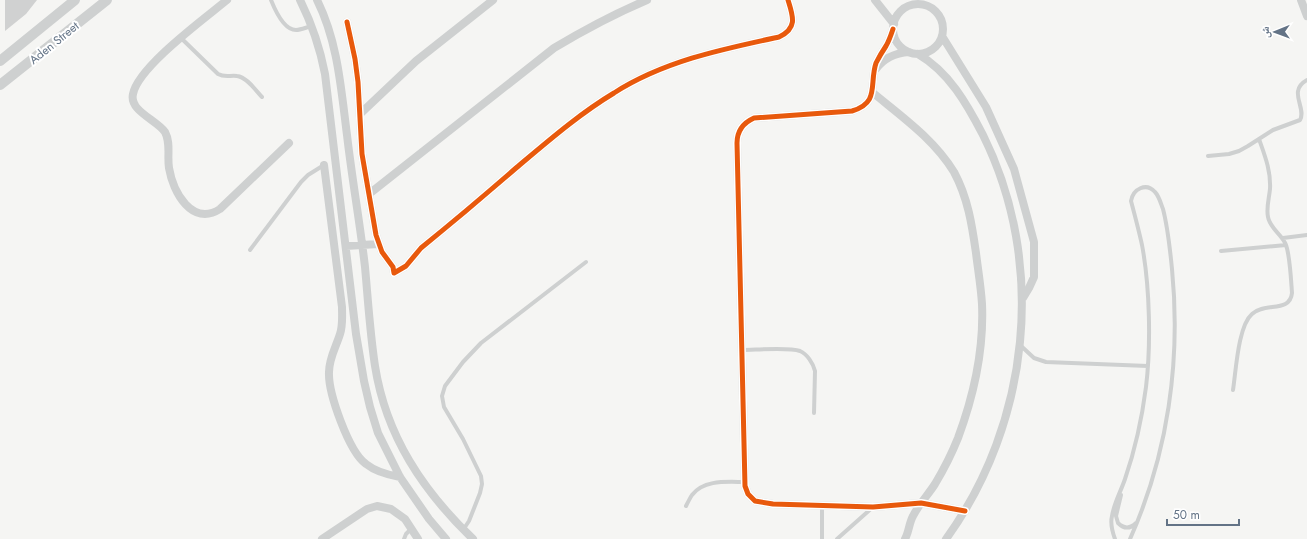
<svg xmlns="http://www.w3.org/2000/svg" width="1307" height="539" viewBox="0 0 1307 539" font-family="Jost,'Noto Naskh Arabic',sans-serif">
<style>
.building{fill:#d0d1d1}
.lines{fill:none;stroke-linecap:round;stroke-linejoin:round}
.service{stroke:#ced0d0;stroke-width:4}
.minor{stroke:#ced0d0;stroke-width:8}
.tertiary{stroke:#ced0d0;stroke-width:10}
.cycleway-casing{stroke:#fff;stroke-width:8}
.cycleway{stroke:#e8590c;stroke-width:5}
.labels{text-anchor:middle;stroke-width:4;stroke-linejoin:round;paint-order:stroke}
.street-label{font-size:12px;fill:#637386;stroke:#fff}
</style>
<rect width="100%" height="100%" fill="#f5f5f3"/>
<path class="building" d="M 5,0 L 37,0 L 26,14 L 5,31 Z"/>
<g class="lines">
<path class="service" d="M 271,0 C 275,10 284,30 296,30 C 301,30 307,27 312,26
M 181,38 L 218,74 C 225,78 230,75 237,76 C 247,77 256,91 262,97
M 1208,156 L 1229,154 L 1239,151 L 1248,146 L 1273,130 L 1300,120 C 1307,108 1287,91 1307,80
M 1283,238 L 1307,235
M 250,250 L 301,182 L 308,175 L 324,165
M 1221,251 L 1286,245
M 1020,345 L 1034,358 L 1046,362 L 1148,366
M 742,350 C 755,350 789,347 800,351 C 807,354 813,363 815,371 L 814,413
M 1233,390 C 1236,371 1238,326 1252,314 C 1265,302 1290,313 1292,293 C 1291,280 1290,256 1286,245 C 1282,234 1270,229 1268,217 C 1266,208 1269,199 1270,189 C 1271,171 1265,156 1259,139
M 1121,495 L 1116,516 L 1118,523 C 1124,529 1130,529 1136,523
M 686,506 C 688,502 690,498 692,495 C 704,479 728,482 745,482
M 822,506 L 822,539
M 463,530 L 469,521 L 480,493 L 482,484 L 481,476 L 463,439 L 444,407 L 442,396 L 445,386 L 463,362 L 481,343 L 586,262
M 404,539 L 406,534 L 411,529
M 837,539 L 873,507
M 1115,539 C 1112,531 1110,524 1112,516 C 1114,503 1121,491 1125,479 C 1135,450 1142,418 1146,387 C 1151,346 1150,287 1142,245 C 1139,231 1135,216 1131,201 C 1133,189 1146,182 1155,192 C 1159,196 1161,204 1163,209 C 1168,228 1170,249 1172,269 C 1181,361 1168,454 1130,539"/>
<path class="minor" d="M 227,0 C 204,19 138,67 133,94 C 129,111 157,120 165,132 C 171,143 167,156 169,168 C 173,192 192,227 220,209 L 289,143
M 300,0 C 312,24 320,48 325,74 L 356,334 L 364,381 L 370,407 L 378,433 L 400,477 L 429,519 L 446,539
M 317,0 C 338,42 341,89 347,135 C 352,179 360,223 365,267 C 368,300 370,333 375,366 C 386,436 423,491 473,539
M 875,0 L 894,24
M 1301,0 L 1307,16
M893 29a25 25 0 1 1 50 0a25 25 0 1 1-50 0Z
M 347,22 L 355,59 L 358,82 L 362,154 L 376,235 L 382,252 L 393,267 L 394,273 L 406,266 L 421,248 C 453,222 485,195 516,168 C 547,142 579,114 614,93 C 664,61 723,49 779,37 C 798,28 793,16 788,0
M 893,29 C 891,35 889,41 886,46 C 882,52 879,57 876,63 C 869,84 880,103 852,111 L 754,118 C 743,123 737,131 737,143 L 745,486 L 748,494 L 755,501 L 773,504 L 873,507 L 921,503 L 965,511
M 942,36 L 986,107 L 1014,169 L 1034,242 L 1034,277 L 1029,288 L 1023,298
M 918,54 C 949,72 967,104 983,135 C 1047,264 1030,423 946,539
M 876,69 C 884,58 895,53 909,52
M 872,92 C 901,116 934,139 954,172 C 968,198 972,225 976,253 C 978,270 981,287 982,304 C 984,350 974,395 958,438 C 952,453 944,469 935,484 C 928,495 919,504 913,516 C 909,523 909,532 905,539
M 360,114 L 416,61 L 493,0
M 324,165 L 342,307 C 342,316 343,325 340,334 C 336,347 329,358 329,372 C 328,393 349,452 366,464 C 376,472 388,475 400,477
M 369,194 L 554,48 C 584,30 614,14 647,0
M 346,246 L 378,244
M 322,539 L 367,509 L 377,506 L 391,509 L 405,519 L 418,539"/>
<path class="tertiary" d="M 0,61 L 75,0
M 0,85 L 107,0"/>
<defs>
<path id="cycleway" d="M 347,22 L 355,59 L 358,82 L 362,154 L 376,235 L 382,252 L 393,267 L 394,273 L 406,266 L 421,248 C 453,222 485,195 516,168 C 547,142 579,114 614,93 C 664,61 723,49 779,37 C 798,28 793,16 788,0
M 893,29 C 891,35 889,41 886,46 C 882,52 879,57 876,63 C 869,84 880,103 852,111 L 754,118 C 743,123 737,131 737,143 L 745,486 L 748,494 L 755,501 L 773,504 L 873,507 L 921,503 L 965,511"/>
</defs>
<use href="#cycleway" class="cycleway-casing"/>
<use href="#cycleway" class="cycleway"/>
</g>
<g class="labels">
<g class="street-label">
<text transform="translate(54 43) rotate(-39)" y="4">Aden Street</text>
</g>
</g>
<g transform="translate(1275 32) rotate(269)" stroke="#ffffff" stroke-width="3" paint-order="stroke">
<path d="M0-3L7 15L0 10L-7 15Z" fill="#637386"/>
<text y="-6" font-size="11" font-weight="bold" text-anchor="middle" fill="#637386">ش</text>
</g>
<path d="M1167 519v6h72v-6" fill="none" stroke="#637386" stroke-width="2"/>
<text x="1173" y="519" font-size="12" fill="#637386" stroke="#ffffff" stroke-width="3" paint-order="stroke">50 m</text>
</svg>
